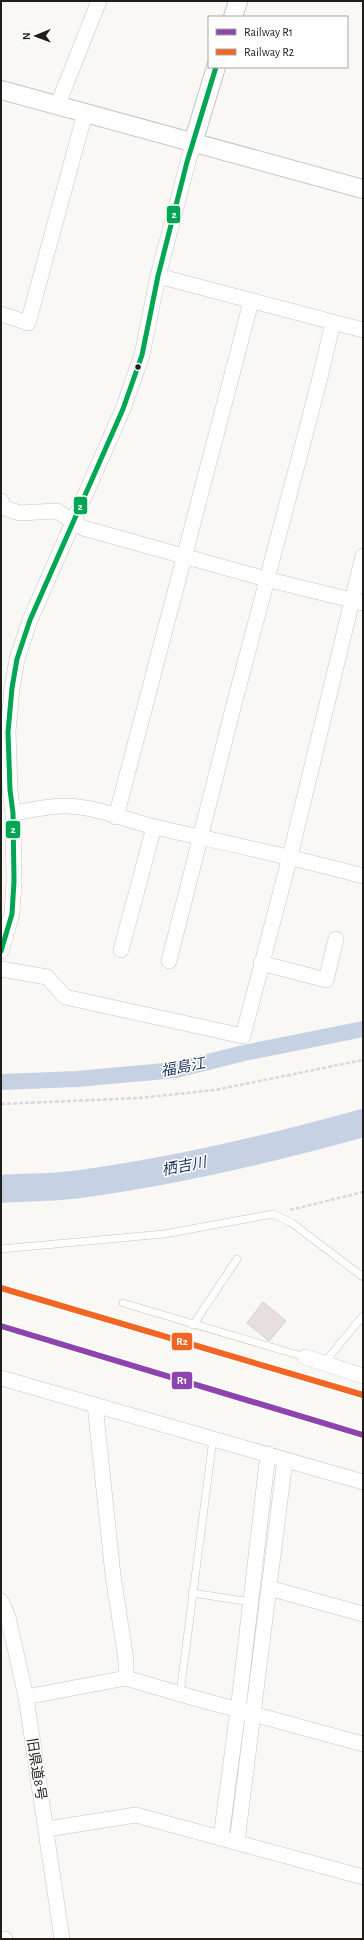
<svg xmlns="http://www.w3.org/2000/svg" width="364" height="1940" viewBox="0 0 364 1940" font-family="'Alegreya Sans','Noto Sans JP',sans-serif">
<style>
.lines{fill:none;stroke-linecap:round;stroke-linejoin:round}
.canal{stroke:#c6d1e4;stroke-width:16}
.river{stroke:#c6d1e4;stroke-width:28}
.building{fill:#e6dfdd;stroke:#d2cfce}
.service-casing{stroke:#c6c5c2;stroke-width:8}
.minor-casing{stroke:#c6c5c2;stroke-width:16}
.tertiary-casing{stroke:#c6c5c2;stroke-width:20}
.path{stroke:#d9d9d7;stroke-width:2.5;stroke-dasharray:4 2;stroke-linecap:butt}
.service{stroke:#fefefe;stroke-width:7}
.minor{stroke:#fefefe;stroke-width:15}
.tertiary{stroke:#fefefe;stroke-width:18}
.bus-1-casing{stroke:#fff;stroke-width:8}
.bus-1{stroke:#00a651;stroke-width:5}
.rail-1-casing{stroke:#fff;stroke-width:9}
.rail-2-casing{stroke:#fff;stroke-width:9}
.rail-1{stroke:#8e44ad;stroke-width:6}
.rail-2{stroke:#f26522;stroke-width:6}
.bus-dot{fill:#1f1e1b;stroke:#fff;stroke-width:1.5}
.labels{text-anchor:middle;stroke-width:3;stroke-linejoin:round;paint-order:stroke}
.street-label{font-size:14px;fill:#1f1e1b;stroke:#fff}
.water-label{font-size:15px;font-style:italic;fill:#1c3157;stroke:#fff}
.line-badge{stroke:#fff;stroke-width:1.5}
.badge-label{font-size:11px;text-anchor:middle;font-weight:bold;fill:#fff}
</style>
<rect width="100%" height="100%" fill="#faf8f5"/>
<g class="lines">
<path class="canal" d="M 1,1082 L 77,1079 L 176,1070 L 244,1053 L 363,1029"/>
<path class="river" d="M 1,1189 C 27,1187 54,1188 80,1184 C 176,1171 270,1149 363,1123"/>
</g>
<path class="building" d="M 263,1302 L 286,1321 L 269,1341 L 247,1323 Z"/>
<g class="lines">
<defs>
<path id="service" d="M 1,1249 L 164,1234 L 273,1214 L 292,1223 L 363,1277
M 123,1303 L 305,1357
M 193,1325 L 237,1259
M 323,1364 L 363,1316
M 192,1593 L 251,1602
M 180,1694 L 213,1439"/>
<path id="minor" d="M 58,104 L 99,1
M 158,276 L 363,330
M 1,314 L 28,323 L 85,113
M 1,501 L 4,508 L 20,513 L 57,511 L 83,528 L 266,579 L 363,603
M 13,813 C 30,811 49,805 67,806 C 98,807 126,820 155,827 C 225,843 294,857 363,876
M 116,817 L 251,302
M 121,950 L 154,827
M 1,951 L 12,914 L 14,881 L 13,813 L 10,790 L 8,732 L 12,688 L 17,659 L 30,620 L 123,409 L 142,355 L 158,276 L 193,143
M 169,961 L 231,716 L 319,382 L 333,322
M 261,963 L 326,980 L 336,939
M 1,969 L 47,977 L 65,997 L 243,1036 L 290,856 L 363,556
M 305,1357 L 363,1376
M 1,1378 L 363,1482
M 95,1405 L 113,1575 L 126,1660 L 126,1678
M 269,1588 L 363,1614
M 1,1601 L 8,1617 L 26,1697 L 62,1939
M 26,1697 L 126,1678 L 180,1694 L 363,1744
M 47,1829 L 136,1815 L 363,1877
M 221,1838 L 238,1710 L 268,1454
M 237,1842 L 285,1460
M 1,1939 L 5,1939"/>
<path id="tertiary" d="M 233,17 L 238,1
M 1,90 L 363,189
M 193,143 L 216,67"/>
</defs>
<use href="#service" class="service-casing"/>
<use href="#minor" class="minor-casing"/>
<use href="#tertiary" class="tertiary-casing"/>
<path class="path" d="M 1,1104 L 139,1098 L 215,1090 L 363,1060
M 290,1210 L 363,1192"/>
<use href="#service" class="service"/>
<use href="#minor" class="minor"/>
<use href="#tertiary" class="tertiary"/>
<defs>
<path id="bus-1" d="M 1,951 L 12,914 L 14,881 L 13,813 L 10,790 L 8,732 L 12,688 L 17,659 L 30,620 L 123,409 L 142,355 L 158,276 L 187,162 L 216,67"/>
</defs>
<use href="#bus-1" class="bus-1-casing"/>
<use href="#bus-1" class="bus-1"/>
<defs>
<path id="rail-1" d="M 1,1326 L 363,1435"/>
<path id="rail-2" d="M 1,1288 L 363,1395"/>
</defs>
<use href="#rail-1" class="rail-1-casing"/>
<use href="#rail-2" class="rail-2-casing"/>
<use href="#rail-1" class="rail-1"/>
<use href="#rail-2" class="rail-2"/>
</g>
<circle class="bus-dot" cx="138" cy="367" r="3.5"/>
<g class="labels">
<g class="street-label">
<text transform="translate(37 1769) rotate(81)" y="5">旧県道8号</text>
</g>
<g class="water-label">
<text transform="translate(183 1067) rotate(-11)" y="5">福島江</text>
<text transform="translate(184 1166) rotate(-11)" y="5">栖吉川</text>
</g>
</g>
<g class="line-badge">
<rect x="166" y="205" width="15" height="19" rx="4" fill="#00a651"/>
<rect x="73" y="496" width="15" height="19" rx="4" fill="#00a651"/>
<rect x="5" y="820" width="16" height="19" rx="4" fill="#00a651"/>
<rect x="171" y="1332" width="22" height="19" rx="4" fill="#f26522"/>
<rect x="171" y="1371" width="22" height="19" rx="4" fill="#8e44ad"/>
</g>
<g class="badge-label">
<text x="174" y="218">2</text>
<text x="80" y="510">2</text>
<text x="13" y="833">2</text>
<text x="182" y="1345">R2</text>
<text x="182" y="1384">R1</text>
</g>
<rect width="364" height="1940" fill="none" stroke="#1f1e1b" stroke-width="4"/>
<rect x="208" y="16" width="140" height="52" fill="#ffffff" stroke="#a5a5a4"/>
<rect x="216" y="29" width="20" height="6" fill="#8e44ad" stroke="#a5a5a4"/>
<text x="244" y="36" font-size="12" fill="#1f1e1b">Railway R1</text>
<rect x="216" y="49" width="20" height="6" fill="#f26522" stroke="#a5a5a4"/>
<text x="244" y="56" font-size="12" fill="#1f1e1b">Railway R2</text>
<g transform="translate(36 36) rotate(269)" stroke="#ffffff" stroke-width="3" paint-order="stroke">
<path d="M0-3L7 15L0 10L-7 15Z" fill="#1f1e1b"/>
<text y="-6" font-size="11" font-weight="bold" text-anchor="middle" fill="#1f1e1b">N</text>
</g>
</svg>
